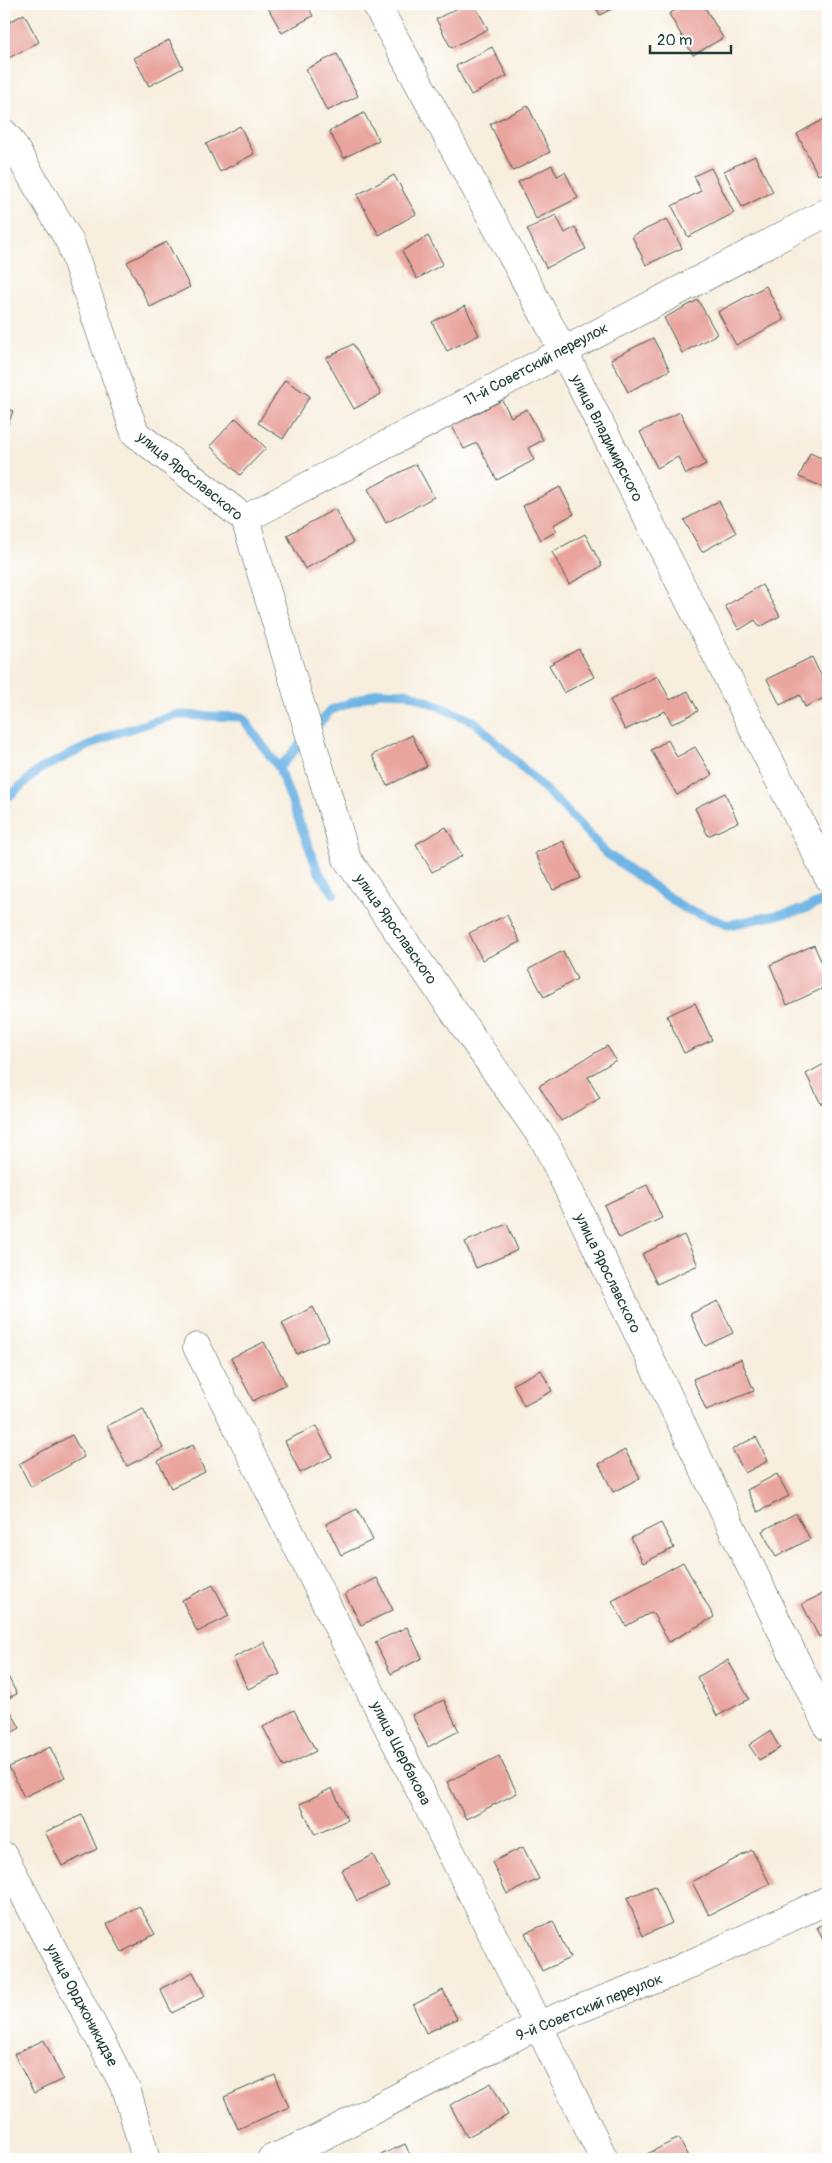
<svg xmlns="http://www.w3.org/2000/svg" width="832" height="2163" viewBox="0 0 832 2163" font-family="Pangolin,sans-serif">
<style>
.lines{fill:none;stroke-linecap:round;stroke-linejoin:round}
.stream{stroke:#6db3e4;stroke-width:9}
.building{fill:#e9a49e}
.minor-casing{stroke:#3f584e;stroke-width:29}
.minor{stroke:#fff;stroke-width:28}
.labels{text-anchor:middle;stroke-width:5;stroke-linejoin:round;paint-order:stroke}
.street-label{font-size:15px;fill:#1f3d34;stroke:#fff}
</style>
<rect width="100%" height="100%" fill="#fff"/>
<filter id="ink" filterUnits="userSpaceOnUse"><feTurbulence type="fractalNoise" baseFrequency=".02" numOctaves="2"/><feDisplacementMap in="SourceGraphic" scale="10" xChannelSelector="R" yChannelSelector="G"/><feConvolveMatrix kernelMatrix="1 2 1 2 8 2 1 2 1" color-interpolation-filters="sRGB"/></filter>
<filter id="wash" filterUnits="userSpaceOnUse"><feTurbulence type="fractalNoise" baseFrequency=".0096" numOctaves="4" result="noise"/><feDisplacementMap in="SourceGraphic" scale="20" xChannelSelector="R" yChannelSelector="G"/><feGaussianBlur stdDeviation="1.12" result="paint"/><feColorMatrix in="noise" values="0 0 0 0 0 0 0 0 0 0 0 0 0 0 0 0 0 1.4 0 .05"/><feComposite in="paint" operator="in"/></filter>
<g filter="url(#wash)">
<rect width="100%" height="100%" fill="#f7eede"/>
<g class="lines">
<path class="stream" d="M 279,768 L 331,710 L 379,692 L 408,693 L 475,722 L 562,806 L 606,853 L 684,908 L 728,925 L 802,910 L 828,899
M 4,801 L 40,769 L 111,735 L 175,715 L 242,717 L 279,768 L 318,871 L 334,894"/>
</g>
<g id="blocks">
<path class="building" d="M 266,4 L 307,4 L 313,16 L 282,33 Z
M 466,4 L 474,4 L 488,29 L 451,48 L 436,19 Z
M 594,4 L 621,4 L 600,15 Z
M 687,4 L 703,4 L 723,38 L 693,55 L 669,14 Z
M 24,14 L 39,42 L 5,60 L 4,25 Z
M 169,40 L 183,68 L 149,86 L 134,58 Z
M 492,47 L 507,76 L 471,95 L 456,66 Z
M 337,54 L 358,96 L 327,111 L 306,69 Z
M 528,106 L 550,152 L 513,171 L 490,124 Z
M 364,113 L 379,140 L 344,158 L 329,131 Z
M 828,117 L 828,170 L 818,175 L 797,134 Z
M 240,126 L 254,154 L 220,172 L 206,144 Z
M 755,156 L 773,192 L 742,207 L 724,171 Z
M 552,165 L 557,176 L 565,172 L 578,198 L 536,219 L 518,182 Z
M 711,168 L 734,213 L 688,237 L 672,206 L 701,191 L 694,176 Z
M 394,175 L 416,214 L 379,235 L 357,195 Z
M 556,215 L 565,233 L 575,227 L 586,249 L 546,268 L 527,229 Z
M 667,219 L 682,248 L 646,265 L 632,236 Z
M 428,236 L 443,264 L 417,279 L 402,251 Z
M 167,242 L 190,287 L 150,307 L 127,262 Z
M 766,286 L 784,320 L 736,345 L 718,312 Z
M 698,300 L 717,334 L 682,353 L 664,318 Z
M 465,306 L 479,335 L 447,351 L 432,322 Z
M 653,338 L 670,370 L 628,392 L 611,359 Z
M 353,344 L 381,394 L 354,409 L 326,358 Z
M 285,380 L 310,396 L 283,439 L 258,423 Z
M 502,400 L 511,417 L 527,409 L 543,440 L 528,448 L 534,460 L 497,480 L 477,443 L 464,449 L 452,426 Z
M 4,407 L 13,411 L 4,436 Z
M 680,412 L 706,464 L 686,474 L 678,457 L 657,468 L 640,432 Z
M 236,418 L 266,448 L 240,475 L 210,446 Z
M 810,453 L 828,461 L 828,489 L 799,477 Z
M 416,464 L 434,497 L 386,523 L 368,489 Z
M 560,487 L 574,514 L 553,525 L 557,531 L 541,540 L 523,506 Z
M 719,501 L 736,533 L 702,552 L 684,520 Z
M 335,509 L 353,543 L 305,569 L 287,535 Z
M 585,534 L 602,566 L 569,584 L 552,552 Z
M 762,585 L 780,616 L 760,627 L 755,620 L 739,630 L 725,606 Z
M 579,649 L 594,677 L 564,693 L 549,665 Z
M 812,657 L 828,690 L 828,696 L 805,707 L 800,695 L 780,705 L 767,679 Z
M 658,676 L 670,700 L 688,691 L 698,711 L 672,724 L 665,711 L 625,730 L 610,700 Z
M 412,735 L 427,766 L 387,786 L 372,755 Z
M 668,740 L 677,757 L 695,747 L 712,775 L 677,795 L 651,750 Z
M 725,793 L 738,822 L 708,836 L 695,808 Z
M 446,827 L 462,856 L 432,872 L 416,844 Z
M 563,841 L 581,878 L 553,890 L 535,853 Z
M 507,915 L 520,942 L 482,960 L 469,933 Z
M 814,945 L 828,977 L 828,986 L 787,1005 L 770,965 Z
M 563,951 L 577,979 L 544,997 L 529,969 Z
M 695,1003 L 712,1040 L 684,1053 L 667,1016 Z
M 607,1046 L 616,1060 L 588,1077 L 600,1098 L 561,1121 L 539,1086 Z
M 828,1062 L 828,1100 L 821,1104 L 806,1074 Z
M 647,1185 L 662,1218 L 619,1238 L 604,1205 Z
M 507,1224 L 518,1250 L 476,1268 L 465,1242 Z
M 684,1235 L 698,1265 L 657,1284 L 642,1254 Z
M 718,1301 L 733,1333 L 705,1346 L 690,1314 Z
M 313,1307 L 329,1339 L 297,1354 L 282,1323 Z
M 264,1342 L 286,1384 L 253,1401 L 231,1358 Z
M 741,1359 L 754,1391 L 706,1410 L 693,1379 Z
M 541,1370 L 552,1391 L 524,1406 L 513,1384 Z
M 143,1408 L 163,1448 L 127,1466 L 107,1426 Z
M 316,1426 L 332,1457 L 300,1473 L 285,1441 Z
M 72,1435 L 84,1457 L 31,1487 L 19,1464 Z
M 756,1437 L 768,1461 L 745,1473 L 732,1449 Z
M 193,1445 L 205,1472 L 171,1488 L 158,1461 Z
M 625,1450 L 640,1478 L 613,1492 L 599,1464 Z
M 777,1474 L 789,1496 L 758,1512 L 747,1490 Z
M 357,1509 L 373,1540 L 341,1555 L 326,1524 Z
M 796,1513 L 810,1539 L 776,1557 L 762,1531 Z
M 661,1523 L 674,1548 L 643,1563 L 631,1538 Z
M 683,1562 L 714,1617 L 669,1642 L 652,1612 L 626,1626 L 612,1601 Z
M 377,1578 L 393,1610 L 361,1625 L 345,1594 Z
M 213,1585 L 229,1616 L 197,1632 L 182,1600 Z
M 828,1591 L 828,1632 L 819,1637 L 802,1604 Z
M 407,1627 L 422,1658 L 391,1674 L 375,1642 Z
M 264,1642 L 280,1674 L 248,1689 L 233,1658 Z
M 728,1660 L 749,1699 L 717,1716 L 697,1677 Z
M 4,1669 L 17,1694 L 4,1700 Z
M 444,1700 L 459,1731 L 428,1747 L 412,1715 Z
M 8,1706 L 20,1728 L 4,1737 L 4,1708 Z
M 294,1710 L 316,1751 L 284,1767 L 263,1727 Z
M 770,1731 L 780,1748 L 759,1760 L 749,1745 Z
M 50,1747 L 65,1777 L 24,1797 L 9,1767 Z
M 499,1756 L 517,1793 L 466,1819 L 447,1782 Z
M 332,1788 L 347,1820 L 315,1835 L 300,1804 Z
M 82,1815 L 97,1849 L 62,1866 L 45,1832 Z
M 523,1847 L 539,1879 L 507,1894 L 492,1862 Z
M 752,1850 L 770,1884 L 709,1915 L 692,1882 Z
M 373,1855 L 389,1886 L 357,1901 L 342,1870 Z
M 655,1886 L 672,1923 L 643,1936 L 627,1898 Z
M 139,1906 L 155,1934 L 122,1952 L 107,1924 Z
M 553,1921 L 570,1958 L 542,1971 L 525,1933 Z
M 828,1922 L 828,1951 L 817,1927 Z
M 193,1972 L 205,1996 L 172,2013 L 160,1989 Z
M 443,1990 L 457,2019 L 426,2033 L 413,2005 Z
M 44,2040 L 63,2079 L 34,2093 L 14,2054 Z
M 275,2075 L 289,2107 L 238,2129 L 224,2097 Z
M 491,2083 L 508,2115 L 467,2137 L 450,2105 Z
M 679,2138 L 689,2159 L 642,2159 L 641,2157 Z
M 405,2144 L 412,2159 L 372,2159 Z"/>
</g>
</g>
<g filter="url(#ink)">
<use href="#blocks" fill-opacity="0" stroke="#3f584e" stroke-width="1"/>
<g class="lines">
<defs>
<path id="minor" d="M 376,4 L 563,350 L 828,877
M 4,133 L 10,140 L 70,242 L 135,433 L 245,519 L 347,859 L 546,1143 L 828,1727
M 245,519 L 828,212
M 197,1347 L 538,2025 L 604,2159
M 4,1856 L 127,2091 L 146,2159
M 271,2159 L 313,2141 L 538,2025 L 669,1974 L 828,1900"/>
</defs>
<use href="#minor" class="minor-casing"/>
<use href="#minor" class="minor"/>
</g>
</g>
<g class="labels">
<g class="street-label">
<text transform="translate(536 364) rotate(-28)" y="5">11-й Советский переулок</text>
<text transform="translate(607 438) rotate(63)" y="5">улица Владимирского</text>
<text transform="translate(190 476) rotate(39)" y="5">улица Ярославского</text>
<text transform="translate(396 929) rotate(55)" y="5">улица Ярославского</text>
<text transform="translate(608 1273) rotate(64)" y="5">улица Ярославского</text>
<text transform="translate(401 1753) rotate(63)" y="5">улица Щербакова</text>
<text transform="translate(82 2005) rotate(62)" y="5">улица Орджоникидзе</text>
<text transform="translate(589 2007) rotate(-22)" y="5">9-й Советский переулок</text>
</g>
</g>
<rect width="832" height="2163" fill="none" stroke="#fff" stroke-width="20"/>
<path d="M650 45v8h81v-8" fill="none" stroke="#1f3d34" stroke-width="2.5"/>
<text x="657" y="45" font-size="15" fill="#1f3d34" stroke="#ffffff" stroke-width="4" paint-order="stroke">20 m</text>
</svg>
